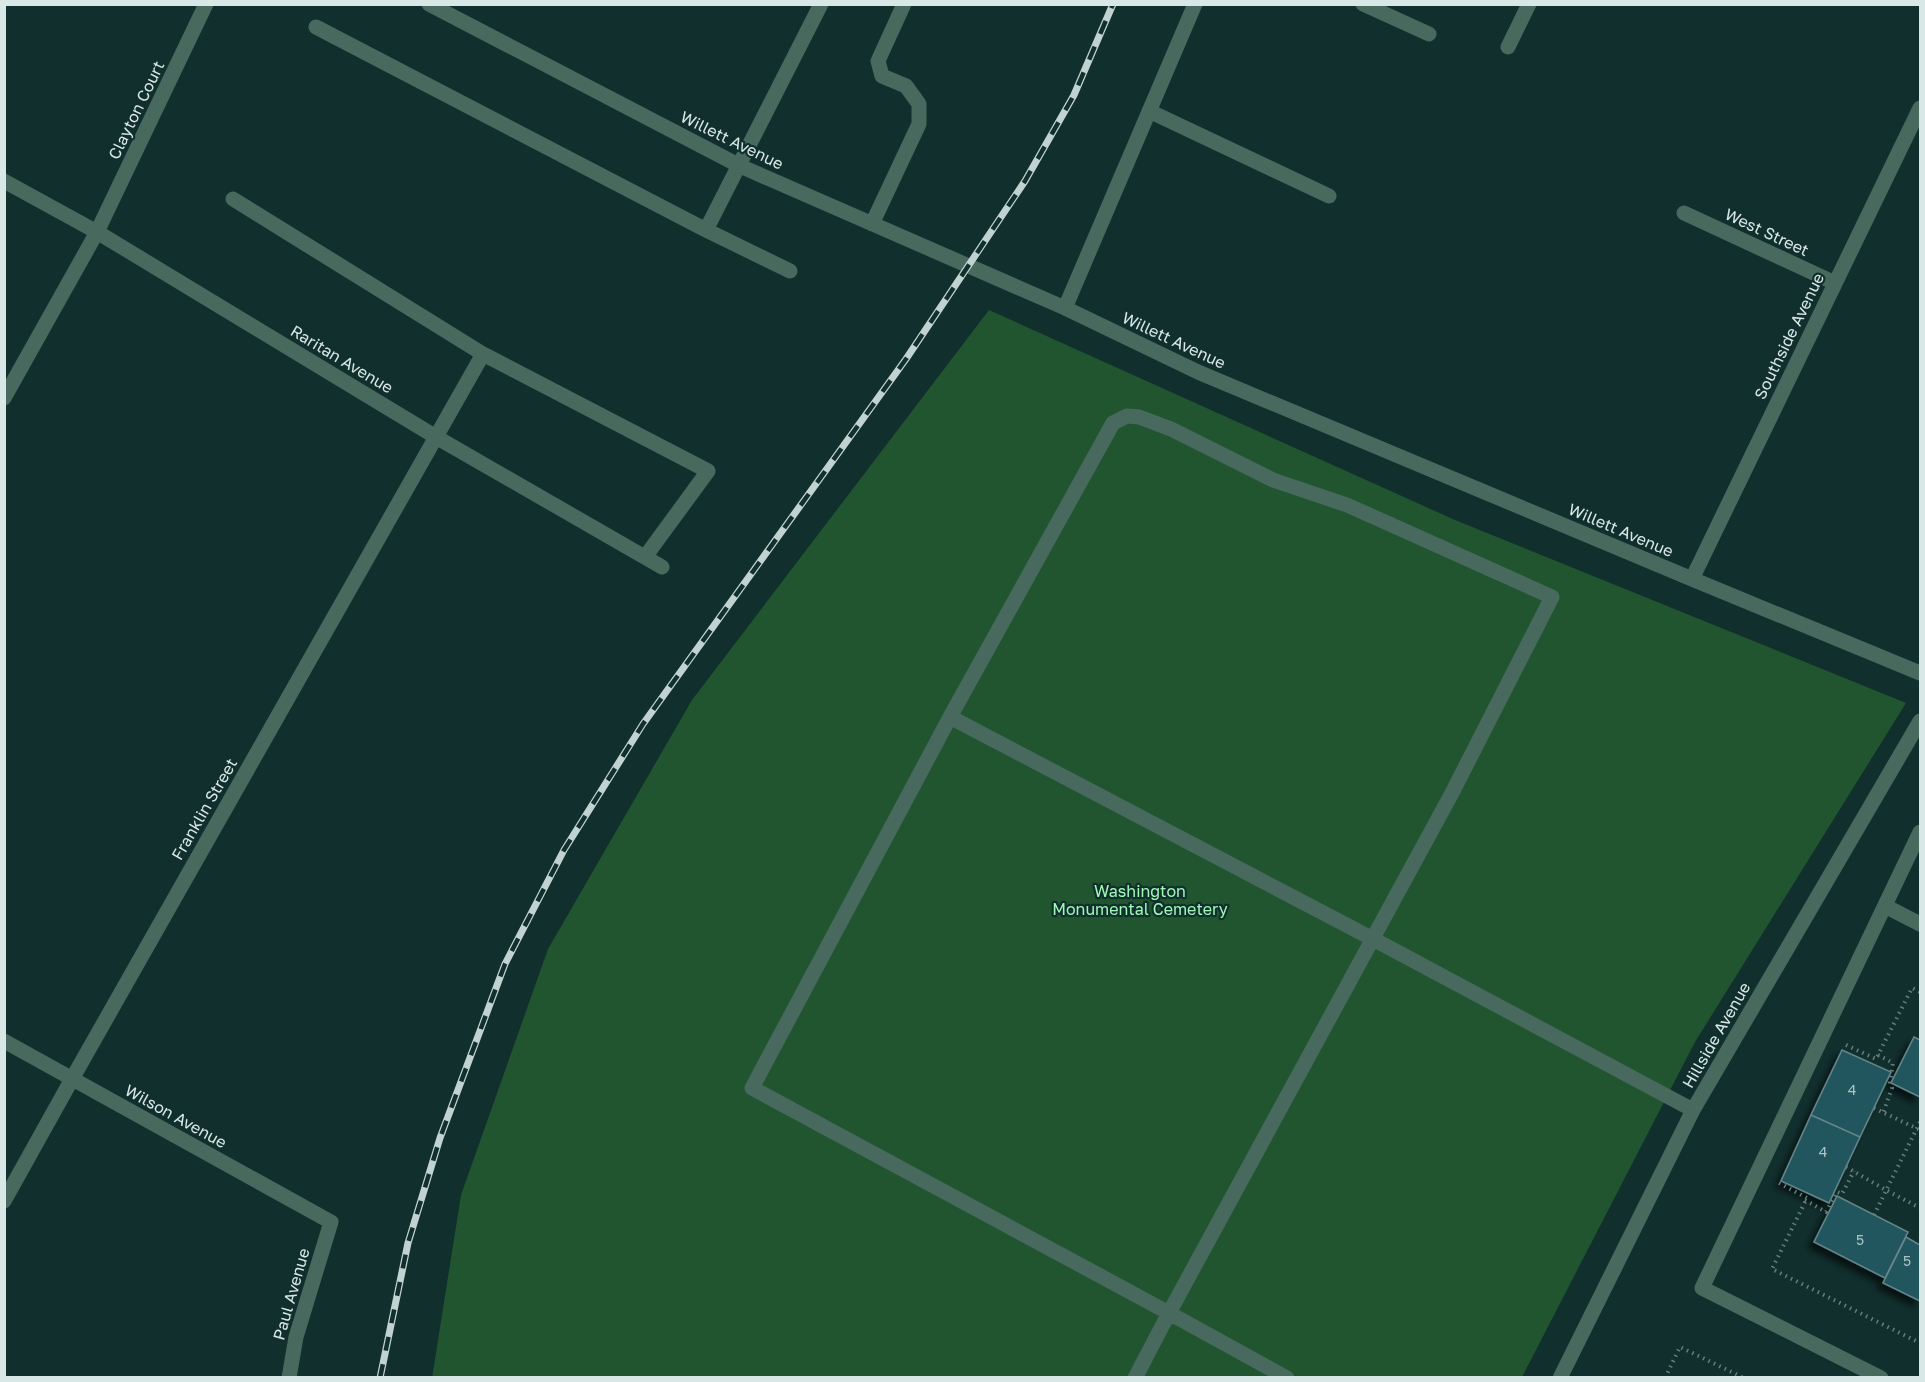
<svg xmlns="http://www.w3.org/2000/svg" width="1925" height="1382" viewBox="0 0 1925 1382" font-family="'Golos Text',sans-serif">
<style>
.green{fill:#205530}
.building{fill:#21575f;stroke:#66858a;stroke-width:1.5;filter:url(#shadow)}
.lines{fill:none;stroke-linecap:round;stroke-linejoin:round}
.path{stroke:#667e7c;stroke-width:4;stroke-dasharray:1.5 4.5;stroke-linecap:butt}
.minor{stroke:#48695d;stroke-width:15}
.rail-casing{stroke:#c0d3d1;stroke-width:7}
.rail{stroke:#112f2d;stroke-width:4.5;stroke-dasharray:14;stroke-linecap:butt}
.labels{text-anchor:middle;stroke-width:4.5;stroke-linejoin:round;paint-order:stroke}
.number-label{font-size:14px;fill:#aac4c4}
.street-label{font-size:16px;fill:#d7e8e6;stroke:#112f2d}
.park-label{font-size:16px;fill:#a1fbb7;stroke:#112f2d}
</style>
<defs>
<filter id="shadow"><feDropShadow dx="-5.5" dy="5.5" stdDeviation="3" flood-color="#0009"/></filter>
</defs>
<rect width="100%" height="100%" fill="#112f2d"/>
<path class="green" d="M 989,310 L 1455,520 L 1906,703 L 1695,1042 L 1522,1377 L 432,1378 L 461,1195 L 548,949 L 692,700 Z"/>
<path class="building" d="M 1914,1037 L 1920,1040 L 1920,1097 L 1891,1083 Z
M 1842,1050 L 1891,1072 L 1860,1137 L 1811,1115 Z
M 1811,1115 L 1860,1137 L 1829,1203 L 1781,1181 Z
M 1837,1196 L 1908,1232 L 1885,1278 L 1814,1242 Z
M 1906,1237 L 1920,1245 L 1920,1301 L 1883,1283 Z"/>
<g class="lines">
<path class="path" d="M 1846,1045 L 1876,1059 L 1912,988 L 1920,992
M 1878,1055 L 1893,1063 L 1890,1082 L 1892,1088 L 1883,1113
M 1874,1108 L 1920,1130
M 1846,1167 L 1886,1190 L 1920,1208
M 1779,1183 L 1807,1198 L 1772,1269 L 1920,1343
M 1805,1200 L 1826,1212 L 1837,1192 L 1842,1194 L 1854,1171
M 1874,1215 L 1920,1122
M 1665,1378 L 1680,1347 L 1744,1378"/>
<path class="minor" d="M 429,4 L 740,166 L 1065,308 L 1198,372 L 1692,579 L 1920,673
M 1363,4 L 1429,34
M 316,27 L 706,230 L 821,4
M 1508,47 L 1529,4
M 1149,111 L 1329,196
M 4,181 L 97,232 L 436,437 L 662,567
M 1684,213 L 1835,283
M 872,224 L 919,124 L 919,104 L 906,86 L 882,76 L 878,61 L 904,4
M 706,230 L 790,271
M 1065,308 L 1195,4
M 483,354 L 708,471 L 645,557
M 4,398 L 97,232 L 206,4
M 1692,579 L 1920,108
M 950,717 L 752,1088 L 1169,1313 L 1135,1378
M 1885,906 L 1920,924
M 4,1041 L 331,1222 L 296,1337 L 289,1378
M 4,1201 L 72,1079 L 483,354 L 233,199
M 1287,1378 L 1169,1313 L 1452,793 L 1552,597 L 1347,505 L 1273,480 L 1171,429 L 1139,417 L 1127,416 L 1113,423 L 950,717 L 1373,939 L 1693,1110
M 1560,1378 L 1693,1110 L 1920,721
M 1881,1378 L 1702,1288 L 1920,832"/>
<defs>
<path id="rail" d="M 380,1378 L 408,1243 L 440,1138 L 505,964 L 564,850 L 643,724 L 906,359 L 1025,181 L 1074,95 L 1113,4"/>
</defs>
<use href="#rail" class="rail-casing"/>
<use href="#rail" class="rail"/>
</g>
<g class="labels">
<g class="number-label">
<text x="1852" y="1095">4</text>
<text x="1823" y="1157">4</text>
<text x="1860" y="1245">5</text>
<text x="1907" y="1266">5</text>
</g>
<g class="street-label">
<text transform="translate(136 110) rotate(-64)" y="6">Clayton Court</text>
<text transform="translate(732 140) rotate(26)" y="6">Willett Avenue</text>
<text transform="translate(1767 232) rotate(25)" y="6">West Street</text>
<text transform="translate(1789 336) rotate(-64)" y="6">Southside Avenue</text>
<text transform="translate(1174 340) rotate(25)" y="6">Willett Avenue</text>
<text transform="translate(342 359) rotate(31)" y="6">Raritan Avenue</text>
<text transform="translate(1621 530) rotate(23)" y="6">Willett Avenue</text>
<text transform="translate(204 809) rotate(-60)" y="6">Franklin Street</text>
<text transform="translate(1716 1035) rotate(-60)" y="6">Hillside Avenue</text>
<text transform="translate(176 1116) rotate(29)" y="6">Wilson Avenue</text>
<text transform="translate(291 1294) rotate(-74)" y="6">Paul Avenue</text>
</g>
<g class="park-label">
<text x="1140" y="897">Washington<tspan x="1140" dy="18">Monumental Cemetery</tspan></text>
</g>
</g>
<rect width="1925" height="1382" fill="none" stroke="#d7e8e6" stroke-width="12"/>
</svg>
